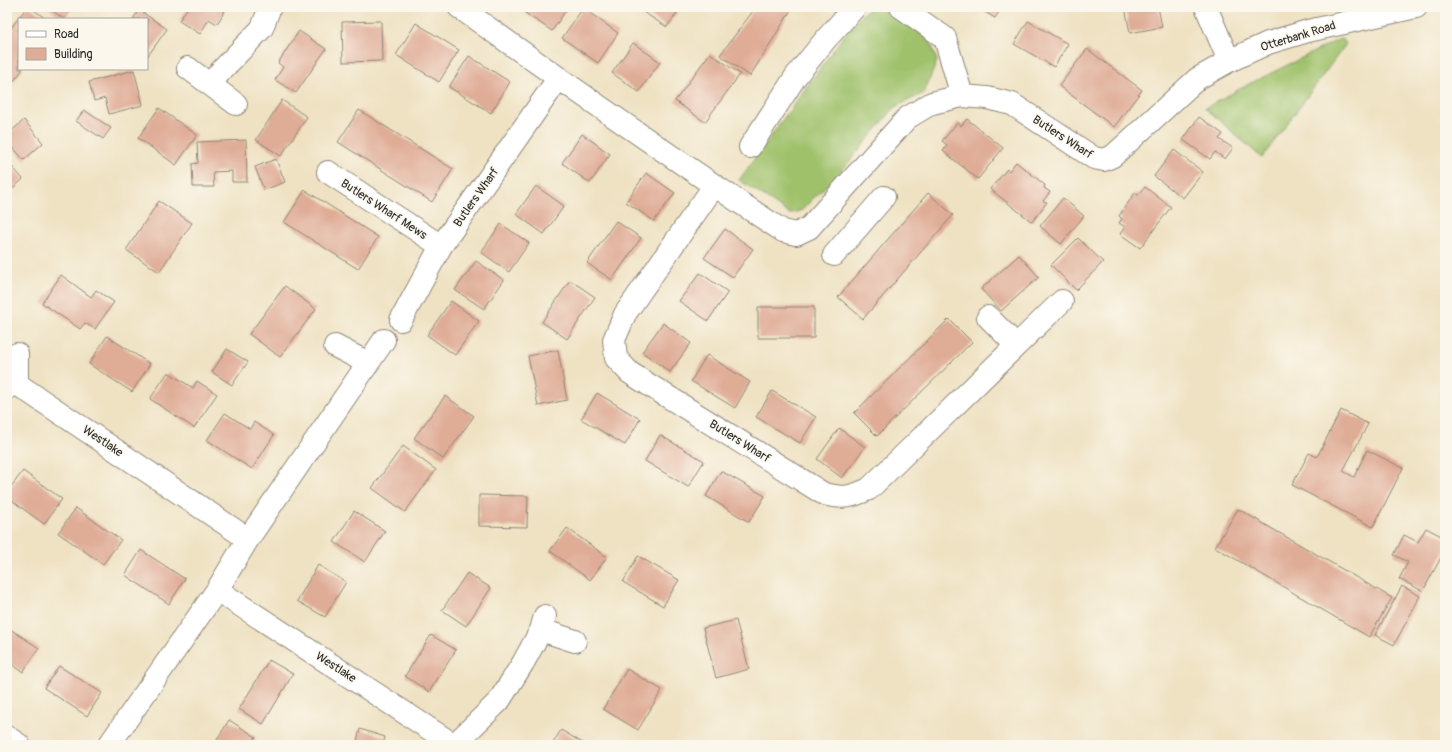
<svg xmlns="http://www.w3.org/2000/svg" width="1452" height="752" viewBox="0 0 1452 752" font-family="Pangolin,sans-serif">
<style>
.grass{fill:#9fc16b;stroke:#65764b}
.building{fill:#dfac96}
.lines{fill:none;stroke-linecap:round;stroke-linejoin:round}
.street-casing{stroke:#8d8677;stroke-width:24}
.street{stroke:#fff;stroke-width:22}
.labels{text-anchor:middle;stroke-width:3;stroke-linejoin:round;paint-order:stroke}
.street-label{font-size:12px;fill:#2b2b2b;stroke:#fbf7ec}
</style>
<rect width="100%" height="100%" fill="#fbf7ec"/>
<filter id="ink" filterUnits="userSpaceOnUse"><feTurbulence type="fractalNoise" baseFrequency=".025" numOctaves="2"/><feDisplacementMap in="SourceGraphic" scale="8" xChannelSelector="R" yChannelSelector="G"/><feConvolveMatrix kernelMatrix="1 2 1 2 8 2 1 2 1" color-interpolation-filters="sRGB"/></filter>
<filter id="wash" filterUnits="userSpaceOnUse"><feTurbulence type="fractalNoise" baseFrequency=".012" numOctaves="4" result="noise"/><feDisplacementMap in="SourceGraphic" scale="16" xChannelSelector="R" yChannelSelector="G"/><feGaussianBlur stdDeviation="0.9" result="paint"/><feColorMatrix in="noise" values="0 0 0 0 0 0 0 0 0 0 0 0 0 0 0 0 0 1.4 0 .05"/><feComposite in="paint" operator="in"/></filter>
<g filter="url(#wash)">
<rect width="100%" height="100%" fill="#efe2c3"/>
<path class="grass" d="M 875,7 L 889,7 L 930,40 L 937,61 L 924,93 L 895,107 L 843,169 L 802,210 L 790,214 L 739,180 L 840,41 L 863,13 Z
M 1342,38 L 1346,44 L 1262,158 L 1205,108 L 1245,86 Z"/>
<g id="blocks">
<path class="building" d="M 27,7 L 30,7 L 46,19 L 19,19 L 19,69 L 23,69 L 13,82 L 7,78 L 7,33 Z
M 47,7 L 73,7 L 64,19 Z
M 188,7 L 227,7 L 217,24 L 209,19 L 200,34 L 179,21 Z
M 529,7 L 568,7 L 552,31 L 525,13 Z
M 635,7 L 681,7 L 667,27 Z
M 756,7 L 793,7 L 750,76 L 720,55 Z
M 977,7 L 1002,7 L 995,18 Z
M 1125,7 L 1158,7 L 1162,27 L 1130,33 Z
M 583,8 L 618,33 L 598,63 L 562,38 Z
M 139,10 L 167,29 L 147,57 L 147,19 L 133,19 Z
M 381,21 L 382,61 L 343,62 L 342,22 Z
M 1028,21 L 1068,44 L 1054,67 L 1014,44 Z
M 416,23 L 459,50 L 439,82 L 396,55 Z
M 299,31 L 326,49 L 296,93 L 275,80 L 283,67 L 278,63 Z
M 633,43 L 660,62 L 639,92 L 612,73 Z
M 1087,49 L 1142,90 L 1114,127 L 1059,86 Z
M 710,53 L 740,74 L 705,122 L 675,101 Z
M 469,56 L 510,82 L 491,113 L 449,87 Z
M 134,70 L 143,105 L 109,114 L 105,98 L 94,101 L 89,82 Z
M 282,100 L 307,117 L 281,156 L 256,140 Z
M 159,108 L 197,135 L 176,165 L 138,138 Z
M 84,110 L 111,128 L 103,139 L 76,121 Z
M 359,110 L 453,169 L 432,202 L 338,142 Z
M 1199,117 L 1223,134 L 1219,139 L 1233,148 L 1225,159 L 1215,152 L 1210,159 L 1183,140 Z
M 967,119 L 1003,148 L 978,179 L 943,151 L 947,145 L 942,141 L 958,122 L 961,126 Z
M 24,120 L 43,143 L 24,160 L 7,141 L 7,135 Z
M 582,134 L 610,154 L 590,183 L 562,163 Z
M 246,140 L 247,182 L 232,182 L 232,171 L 213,172 L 214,187 L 193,187 L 192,164 L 198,163 L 197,142 Z
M 1174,150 L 1203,172 L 1183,198 L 1154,176 Z
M 276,159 L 285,182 L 264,190 L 255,167 Z
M 7,161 L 23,179 L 7,194 Z
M 1016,162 L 1045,185 L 1044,188 L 1050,192 L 1043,201 L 1047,202 L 1032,222 L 990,189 L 1007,169 L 1009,171 Z
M 646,173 L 675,193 L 654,221 L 626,202 Z
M 536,186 L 564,206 L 544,234 L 516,214 Z
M 1145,187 L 1171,207 L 1140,248 L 1120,234 L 1125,227 L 1119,223 L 1122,219 L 1119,216 L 1135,193 L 1138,195 Z
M 305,190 L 378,237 L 358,269 L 284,222 Z
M 928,193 L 953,215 L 863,319 L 838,297 Z
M 1063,198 L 1084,216 L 1061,244 L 1040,226 Z
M 159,201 L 192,223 L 159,272 L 126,250 Z
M 616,221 L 641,238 L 612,280 L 587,263 Z
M 501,224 L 529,243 L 509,272 L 481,252 Z
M 725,229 L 753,249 L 733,277 L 704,258 Z
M 1078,238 L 1103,262 L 1076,290 L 1051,265 Z
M 1019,255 L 1039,277 L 1001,311 L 981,289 Z
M 476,261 L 504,280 L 484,309 L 455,290 Z
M 700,273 L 728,292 L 708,321 L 679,301 Z
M 61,275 L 91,297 L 96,290 L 114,302 L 95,329 L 85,323 L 80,329 L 42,303 Z
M 570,280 L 595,297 L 567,339 L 542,322 Z
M 285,286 L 316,309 L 280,357 L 249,334 Z
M 451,301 L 479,321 L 455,355 L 427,335 Z
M 758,307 L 814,307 L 814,338 L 758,338 Z
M 949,319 L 972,342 L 877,436 L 854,413 Z
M 663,323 L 691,343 L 670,372 L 642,352 Z
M 107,336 L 150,364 L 132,392 L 89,364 Z
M 227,349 L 248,362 L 232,385 L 212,372 Z
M 558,350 L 567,400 L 538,406 L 528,356 Z
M 707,355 L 750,382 L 735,408 L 691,381 Z
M 168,372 L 193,388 L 197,381 L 217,394 L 194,428 L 150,399 Z
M 772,391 L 816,417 L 800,443 L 756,417 Z
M 597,393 L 640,419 L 625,445 L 581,419 Z
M 445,396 L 474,416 L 443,459 L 414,438 Z
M 1341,410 L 1368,424 L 1343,471 L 1354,477 L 1367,450 L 1403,468 L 1373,527 L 1292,485 L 1309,453 L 1317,457 Z
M 225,413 L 250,429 L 254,422 L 274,435 L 252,469 L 207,440 Z
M 839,428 L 865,447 L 842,478 L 817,459 Z
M 660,435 L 704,461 L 688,487 L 645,461 Z
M 403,446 L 436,470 L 405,512 L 372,488 Z
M 23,471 L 62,499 L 44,524 L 7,497 L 7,492 Z
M 721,471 L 765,496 L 749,522 L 706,496 Z
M 479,495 L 528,496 L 527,527 L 479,526 Z
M 76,508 L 121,540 L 103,564 L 58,533 Z
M 1238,509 L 1392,598 L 1369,637 L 1215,547 Z
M 354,511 L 385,531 L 365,562 L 334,542 Z
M 567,528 L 607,557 L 590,580 L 550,551 Z
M 1426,528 L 1445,538 L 1445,550 L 1423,591 L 1399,579 L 1408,562 L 1394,555 L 1404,535 L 1418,542 Z
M 141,550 L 185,579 L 169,604 L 125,575 Z
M 638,556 L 679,580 L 663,606 L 623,582 Z
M 318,565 L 346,582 L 325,617 L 297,601 Z
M 467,573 L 491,588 L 466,626 L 442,610 Z
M 1402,586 L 1420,596 L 1394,645 L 1375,635 Z
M 736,620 L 749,669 L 716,678 L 703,628 Z
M 7,627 L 39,648 L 23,672 L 7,661 Z
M 431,635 L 456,650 L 429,692 L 405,676 Z
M 269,660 L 293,674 L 263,724 L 239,709 Z
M 59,666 L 102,693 L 87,716 L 44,688 Z
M 627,669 L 662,690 L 638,730 L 603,709 Z
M 229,720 L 256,737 L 250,745 L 214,745 Z
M 360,729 L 385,737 L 383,745 L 356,745 Z
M 561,730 L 586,745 L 552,745 Z"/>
</g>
</g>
<g filter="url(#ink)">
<use href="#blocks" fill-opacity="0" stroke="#8d8677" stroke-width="1"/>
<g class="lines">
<defs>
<path id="street" d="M 459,7 C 566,84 673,159 783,231 L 796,234 L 809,228 L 907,118 L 932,103 L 962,96 L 987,98 L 1012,104 L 1094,158 L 1104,160 L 1113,156 L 1197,79 L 1229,61 L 1268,43 L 1308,31 L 1416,7
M 901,7 L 945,38 L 962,96
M 1206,7 L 1229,61
M 188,68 L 236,104
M 211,84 L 220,72 L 262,28 L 270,7
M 750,147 L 796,76 L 826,39 L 855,7
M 328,172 L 441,246
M 714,186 L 625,314 L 614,340 L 616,358 L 630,373 L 824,494 C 844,499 851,497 869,489 L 1062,301
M 834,255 L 884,197
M 988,317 L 1016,345
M 401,320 L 441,246 L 558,79
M 335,346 L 368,363
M 17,384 L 248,539
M 7,388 L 17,384 L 17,354
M 217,590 L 454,745
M 541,630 L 575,641
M 7,737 L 19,745
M 109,745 L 217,590 L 248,539 L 384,340
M 454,745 L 499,701 L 523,663 L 541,630 L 545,616"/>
</defs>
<use href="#street" class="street-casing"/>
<use href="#street" class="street"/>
</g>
</g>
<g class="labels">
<g class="street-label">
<text transform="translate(1298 36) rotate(-17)" y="4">Otterbank Road</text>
<text transform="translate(1063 137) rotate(33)" y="4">Butlers Wharf</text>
<text transform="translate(476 197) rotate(-55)" y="4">Butlers Wharf</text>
<text transform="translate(384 209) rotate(33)" y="4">Butlers Wharf Mews</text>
<text transform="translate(103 441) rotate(34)" y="4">Westlake</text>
<text transform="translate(740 441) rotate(32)" y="4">Butlers Wharf</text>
<text transform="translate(336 667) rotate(33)" y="4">Westlake</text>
</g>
</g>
<rect width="1452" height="752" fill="none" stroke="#fbf7ec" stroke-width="24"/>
<rect x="18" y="18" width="130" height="52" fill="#fbf7ec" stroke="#a8a59f"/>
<rect x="26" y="31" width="20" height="6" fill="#ffffff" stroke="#a8a59f"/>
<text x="54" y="38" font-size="12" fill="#2b2b2b">Road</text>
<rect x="26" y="48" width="20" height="12" fill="#dfac96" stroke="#a8a59f"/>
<text x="54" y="58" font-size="12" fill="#2b2b2b">Building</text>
</svg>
